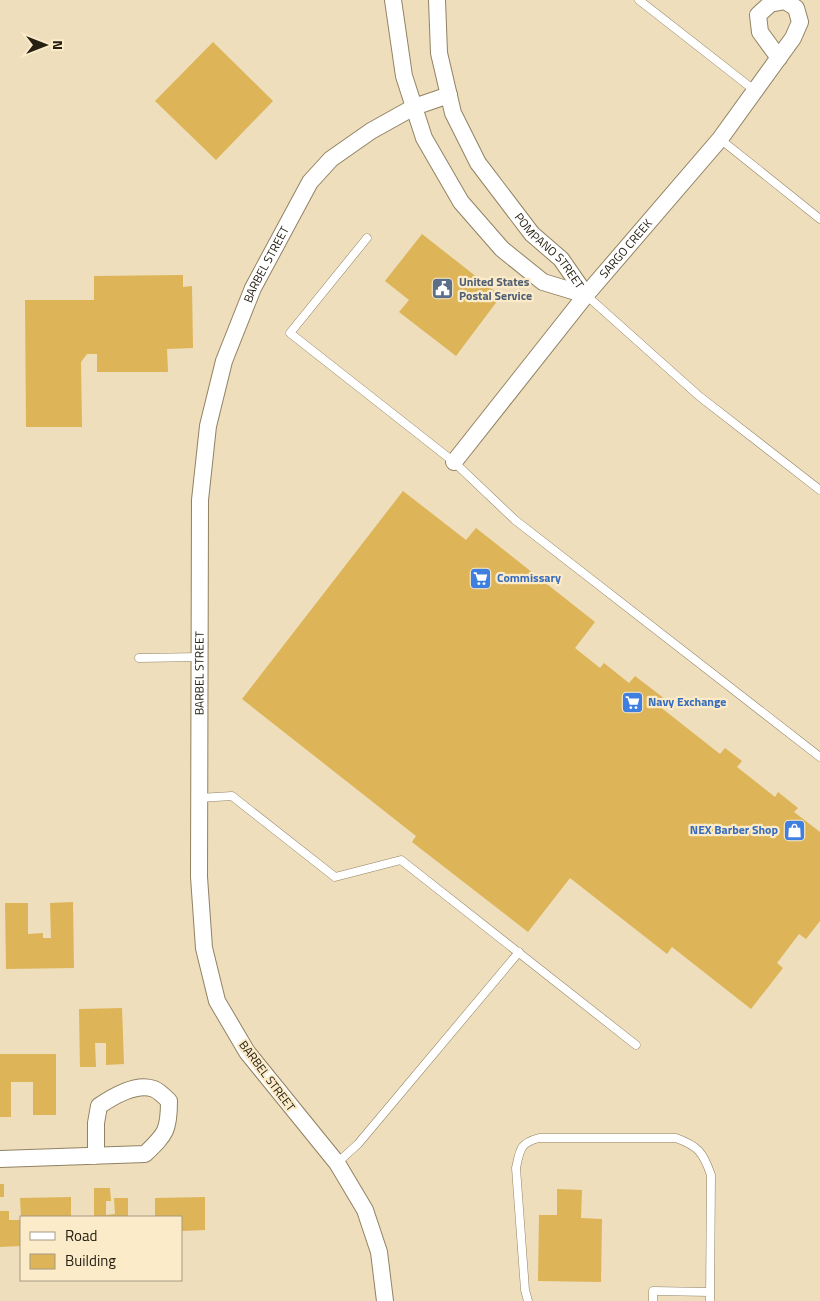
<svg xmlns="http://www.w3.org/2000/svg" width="820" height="1301" viewBox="0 0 820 1301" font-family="'Titillium Web',sans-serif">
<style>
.building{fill:#ddb457}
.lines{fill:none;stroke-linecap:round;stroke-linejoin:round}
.lane-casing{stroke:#918263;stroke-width:9}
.street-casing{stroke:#918263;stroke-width:18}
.lane{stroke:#fff;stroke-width:8}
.street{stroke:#fff;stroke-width:16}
.labels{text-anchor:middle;stroke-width:4.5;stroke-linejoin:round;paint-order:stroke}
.street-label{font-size:12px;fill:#272114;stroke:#fcebc9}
.service-label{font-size:12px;font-weight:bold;fill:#4e5e75;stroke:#fcebc9;text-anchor:start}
.shop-label{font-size:12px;font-weight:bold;fill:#366cbe;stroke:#fcebc9;text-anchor:start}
</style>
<rect width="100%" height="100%" fill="#eedebc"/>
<path class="building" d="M 213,42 L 273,101 L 216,160 L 155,101 Z
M 422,234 L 501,296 L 456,356 L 399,312 L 409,300 L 385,281 Z
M 183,275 L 183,287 L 192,286 L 193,348 L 167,349 L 168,372 L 97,372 L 97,354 L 87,354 L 81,362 L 82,427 L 26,427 L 25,300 L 94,300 L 94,276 Z
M 403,491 L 466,540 L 476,528 L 595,622 L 575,648 L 600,668 L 604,663 L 629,683 L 635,676 L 665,699 L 659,706 L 720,754 L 725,748 L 742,761 L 737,767 L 775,797 L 778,792 L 798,808 L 794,812 L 820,832 L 820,921 L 806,939 L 799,934 L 777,963 L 783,968 L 751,1009 L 672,947 L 667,954 L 570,878 L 528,932 L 412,842 L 416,836 L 242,699 Z
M 73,902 L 74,968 L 6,969 L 5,903 L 28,903 L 28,934 L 43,933 L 43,938 L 51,938 L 50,903 Z
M 122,1008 L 124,1064 L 106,1065 L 106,1043 L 95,1043 L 96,1067 L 80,1067 L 79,1009 Z
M 0,1054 L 56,1054 L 56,1115 L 33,1115 L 33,1082 L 11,1082 L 11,1117 L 0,1117 Z
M 0,1184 L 4,1184 L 4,1197 L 0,1197 Z
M 94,1188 L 110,1188 L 111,1201 L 106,1201 L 106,1215 L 115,1214 L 114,1198 L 128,1198 L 128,1217 L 94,1217 Z
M 557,1189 L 582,1190 L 581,1218 L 602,1219 L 601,1282 L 538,1281 L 539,1215 L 557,1215 Z
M 71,1197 L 71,1217 L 21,1217 L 20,1198 Z
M 205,1197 L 205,1230 L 181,1231 L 181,1217 L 155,1217 L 155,1198 Z
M 0,1211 L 9,1211 L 9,1220 L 21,1220 L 21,1246 L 0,1247 Z"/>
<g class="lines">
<defs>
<path id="lane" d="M 639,0 L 754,90
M 720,139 L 820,219
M 367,238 L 290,333 L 454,462 L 515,520 L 820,757
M 586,295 L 699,396 L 820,490
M 139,658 L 200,657
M 199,798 L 232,796 L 335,877 L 401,860 L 636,1045
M 337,1163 L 358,1144 L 519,952
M 528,1301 L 525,1290 L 516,1168 C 520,1149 520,1143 539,1138 L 676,1138 C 698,1146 703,1152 711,1175 L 710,1301
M 653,1301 L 653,1291 L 710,1292"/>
<g id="street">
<path d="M 393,0 L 404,76 L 424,138 L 461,202 L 502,249 L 543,282 L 586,295"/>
<path id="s1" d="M 437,0 L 439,53 L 453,113 L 478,163 L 532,234 L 561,259 L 586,295"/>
<path id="s2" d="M 454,462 L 586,295 L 720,139 L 793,38 L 800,22 L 796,8 L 785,1 L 770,4 L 758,15 L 760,32 L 779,58"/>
<path d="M 0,1159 L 145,1154 C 166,1134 169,1130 169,1101 C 165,1097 159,1091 154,1089 C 137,1082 112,1097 99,1106 L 96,1123 L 96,1156"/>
<path id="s3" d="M 385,1301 L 379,1252 L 365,1210 L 337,1163 L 247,1052 L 217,1001 L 204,948 L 199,877 L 200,500 L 208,426 L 224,361 L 253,288 L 310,182 L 331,159 L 371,131 L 414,107 L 449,95"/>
</g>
</defs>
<use href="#lane" class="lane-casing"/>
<use href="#street" class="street-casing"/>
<use href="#lane" class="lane"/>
<use href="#street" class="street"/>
</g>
<defs>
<symbol id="civic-square" viewBox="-11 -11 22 22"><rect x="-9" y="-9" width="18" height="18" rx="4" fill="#5c6f8a" stroke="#fcebc9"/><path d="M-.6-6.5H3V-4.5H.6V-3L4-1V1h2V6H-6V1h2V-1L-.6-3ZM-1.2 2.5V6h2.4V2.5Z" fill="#fff"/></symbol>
<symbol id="supermarket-square" viewBox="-11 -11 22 22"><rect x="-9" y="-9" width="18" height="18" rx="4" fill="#3f7fe0" stroke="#fcebc9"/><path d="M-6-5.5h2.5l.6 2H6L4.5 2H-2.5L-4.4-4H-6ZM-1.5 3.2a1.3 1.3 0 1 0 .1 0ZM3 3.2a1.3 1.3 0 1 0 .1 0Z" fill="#fff"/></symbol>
<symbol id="shop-square" viewBox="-11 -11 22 22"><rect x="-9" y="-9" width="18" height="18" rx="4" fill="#3f7fe0" stroke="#fcebc9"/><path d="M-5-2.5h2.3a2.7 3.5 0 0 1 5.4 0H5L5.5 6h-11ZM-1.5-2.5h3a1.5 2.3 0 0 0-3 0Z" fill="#fff"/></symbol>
</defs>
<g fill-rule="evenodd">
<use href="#civic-square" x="430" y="276" width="25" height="25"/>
<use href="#supermarket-square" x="468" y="566" width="25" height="25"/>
<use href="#supermarket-square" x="620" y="690" width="25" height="25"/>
<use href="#shop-square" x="782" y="818" width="25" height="25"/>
</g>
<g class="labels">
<g class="street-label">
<text dy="4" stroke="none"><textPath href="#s2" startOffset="274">SARGO CREEK</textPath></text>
<text dy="4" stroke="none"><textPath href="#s1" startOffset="284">POMPANO STREET</textPath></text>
<text dy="4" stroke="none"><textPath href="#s3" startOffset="1100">BARBEL STREET</textPath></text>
<text dy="4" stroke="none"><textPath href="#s3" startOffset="680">BARBEL STREET</textPath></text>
<text transform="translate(267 1076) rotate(53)" y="4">BARBEL STREET</text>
</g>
<g class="service-label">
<text x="459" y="286">United States<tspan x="459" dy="14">Postal Service</tspan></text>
</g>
<g class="shop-label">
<text x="497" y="582">Commissary</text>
<text x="648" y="706">Navy Exchange</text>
<text x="778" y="834" text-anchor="end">NEX Barber Shop</text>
</g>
</g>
<rect x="20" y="1216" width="162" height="65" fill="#fcebc9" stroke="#a79a81"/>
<rect x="30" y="1232" width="25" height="8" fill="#ffffff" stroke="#a79a81"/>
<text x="65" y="1241" font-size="15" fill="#272114">Road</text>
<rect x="30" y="1254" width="25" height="15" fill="#ddb457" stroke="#a79a81"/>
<text x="65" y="1266" font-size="15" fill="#272114">Building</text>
<g transform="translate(45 45) rotate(90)" stroke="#fcebc9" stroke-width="4" paint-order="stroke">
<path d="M0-4L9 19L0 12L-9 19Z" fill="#272114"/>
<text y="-8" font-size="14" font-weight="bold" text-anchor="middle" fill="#272114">N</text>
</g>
</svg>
